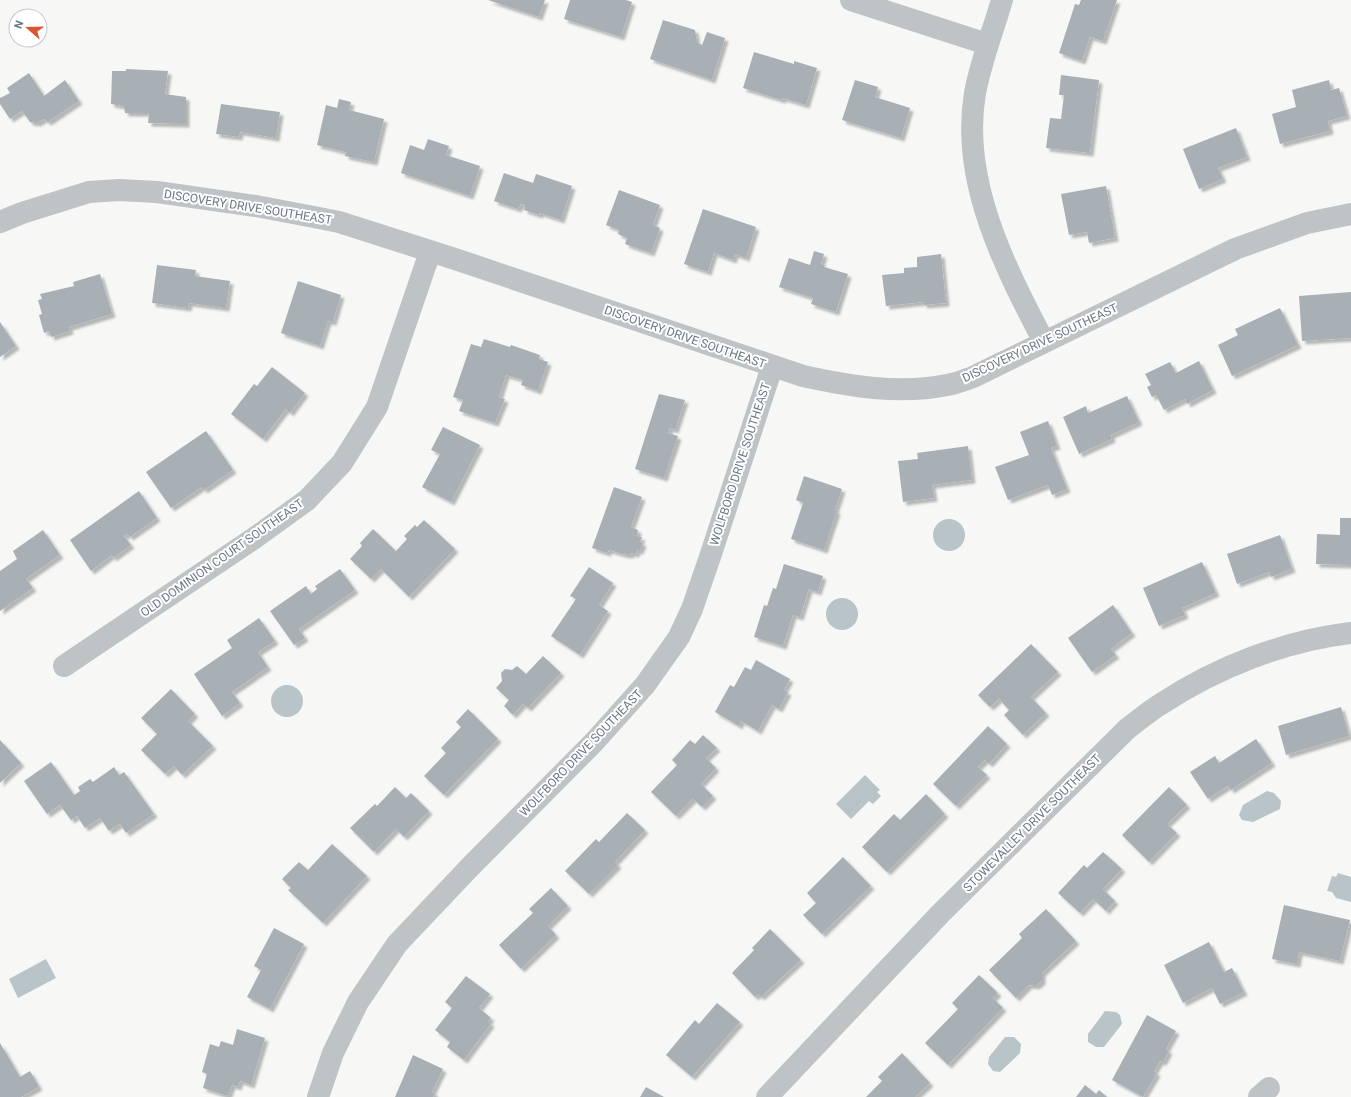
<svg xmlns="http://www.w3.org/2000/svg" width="1351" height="1097" viewBox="0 0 1351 1097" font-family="Roboto,sans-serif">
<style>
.water{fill:#b8c4c8}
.building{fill:#a8b0b5;filter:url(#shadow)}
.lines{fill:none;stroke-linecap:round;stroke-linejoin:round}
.street{stroke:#bec3c6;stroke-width:22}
.labels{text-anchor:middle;stroke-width:4;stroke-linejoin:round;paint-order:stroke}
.street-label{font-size:12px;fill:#687884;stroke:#fff}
</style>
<defs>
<filter id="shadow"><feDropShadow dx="3.5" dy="3.5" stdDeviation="1" flood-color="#0004"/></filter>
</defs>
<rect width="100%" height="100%" fill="#f7f7f5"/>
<path class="water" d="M933 535a16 16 0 1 1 32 0a16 16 0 1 1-32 0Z
M826 614a16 16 0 1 1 32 0a16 16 0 1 1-32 0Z
M271 701a16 16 0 1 1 32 0a16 16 0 1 1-32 0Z
M 865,775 L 880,790 L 877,792 L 881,796 L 873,804 L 869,801 L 851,819 L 836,804 Z
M 1267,791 L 1274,793 L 1281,801 L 1280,809 L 1253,822 L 1242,820 L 1239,815 L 1243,805 Z
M 1338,873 L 1351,877 L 1351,902 L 1336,898 L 1332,892 L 1327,891 L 1332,876 L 1336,877 Z
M 46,959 L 56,978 L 18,998 L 9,979 Z
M 1105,1011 L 1116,1012 L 1120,1015 L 1122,1024 L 1104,1047 L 1096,1047 L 1088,1042 L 1088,1034 Z
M 1005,1037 L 1014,1037 L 1021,1044 L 1020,1053 L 1000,1072 L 993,1071 L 988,1064 L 989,1057 Z"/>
<path class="building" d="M 488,0 L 545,0 L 539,17 Z
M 570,0 L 626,0 L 632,2 L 621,37 L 564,19 Z
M 1081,0 L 1117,0 L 1103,41 L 1090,37 L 1082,61 L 1059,53 L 1075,4 L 1079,5 Z
M 663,20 L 695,30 L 697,42 L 702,45 L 707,32 L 725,38 L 712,80 L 650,59 Z
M 754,52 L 794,64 L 794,61 L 817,68 L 806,105 L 783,98 L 782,100 L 743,88 Z
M 126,69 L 168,71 L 165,94 L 186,97 L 186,124 L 148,123 L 149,113 L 125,113 L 124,106 L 111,104 L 112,71 L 126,71 Z
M 29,73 L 44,96 L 65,80 L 79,101 L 48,122 L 44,119 L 37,123 L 30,122 L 22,111 L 10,119 L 0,104 L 0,98 L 10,93 L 7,88 Z
M 1061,75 L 1099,80 L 1090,153 L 1046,148 L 1050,118 L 1061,119 L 1064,95 L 1059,95 Z
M 855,80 L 878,87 L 875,97 L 910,108 L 901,138 L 842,120 Z
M 1329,80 L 1331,90 L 1339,88 L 1347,116 L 1328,121 L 1330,131 L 1280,144 L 1272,114 L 1296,107 L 1292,90 Z
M 339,99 L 351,102 L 349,110 L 384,119 L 374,162 L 345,156 L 346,152 L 317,145 L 326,105 L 337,108 Z
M 221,104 L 280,112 L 276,138 L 240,132 L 239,137 L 216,134 Z
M 1236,128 L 1247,157 L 1218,168 L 1223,179 L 1199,189 L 1183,149 Z
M 428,139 L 449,146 L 446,155 L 480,166 L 470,196 L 401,173 L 410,145 L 424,150 Z
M 504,173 L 533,183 L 536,174 L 572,186 L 561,220 L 540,213 L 539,215 L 524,210 L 525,205 L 521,204 L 518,209 L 494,201 Z
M 1106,186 L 1115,238 L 1089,243 L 1087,232 L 1069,235 L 1061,194 Z
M 619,190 L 660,205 L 653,225 L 660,228 L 651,253 L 625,244 L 627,238 L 618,234 L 619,230 L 606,225 Z
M 703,209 L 756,227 L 746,258 L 735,254 L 733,260 L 714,253 L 708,272 L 684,264 Z
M 814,251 L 824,254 L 821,264 L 825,265 L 824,267 L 848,274 L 836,312 L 811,304 L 813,298 L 779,287 L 789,258 L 810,265 Z
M 941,254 L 946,303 L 924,305 L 923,302 L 886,306 L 882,275 L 904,273 L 904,268 L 917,267 L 917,257 Z
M 157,265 L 196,270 L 195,276 L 230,281 L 226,308 L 189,303 L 188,308 L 152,303 Z
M 100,274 L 112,314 L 69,327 L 70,331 L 51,337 L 49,331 L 44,333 L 39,315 L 42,314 L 38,300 L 42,299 L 40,294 L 74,286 L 73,282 Z
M 298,281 L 341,295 L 333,322 L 328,321 L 320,346 L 281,333 Z
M 1351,292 L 1351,338 L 1302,341 L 1299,296 Z
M 1280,308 L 1298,345 L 1232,376 L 1218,345 L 1238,335 L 1235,329 Z
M 0,322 L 16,346 L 0,357 Z
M 484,339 L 510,347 L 511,345 L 540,355 L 539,359 L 548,362 L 538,391 L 521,385 L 523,380 L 506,375 L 499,397 L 505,399 L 495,423 L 459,411 L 463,400 L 453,397 L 471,344 L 481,347 Z
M 1199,361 L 1213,390 L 1187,404 L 1185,399 L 1164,410 L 1156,395 L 1152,397 L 1147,387 L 1151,385 L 1145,374 L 1170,362 L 1176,373 Z
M 272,367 L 305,393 L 290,413 L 286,409 L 263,439 L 231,414 L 254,384 L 257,386 Z
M 659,394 L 685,400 L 675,430 L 670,428 L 668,433 L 678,436 L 664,478 L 635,469 Z
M 1127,396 L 1139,422 L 1111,435 L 1112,439 L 1079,454 L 1063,417 L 1086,406 L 1088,413 Z
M 1048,421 L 1057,446 L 1051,448 L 1067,489 L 1052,495 L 1048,485 L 1008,500 L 995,467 L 1029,455 L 1020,432 Z
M 443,427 L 480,445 L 451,502 L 422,487 L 440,454 L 431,450 Z
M 206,431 L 233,470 L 204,490 L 202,487 L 171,508 L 146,472 Z
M 968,446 L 972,480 L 932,485 L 934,498 L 903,502 L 898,461 L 918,459 L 917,453 Z
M 804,476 L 842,489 L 835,510 L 837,511 L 824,550 L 791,539 L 803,503 L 796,500 Z
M 614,487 L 642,497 L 631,527 L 638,530 L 637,536 L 642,537 L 640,542 L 643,543 L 640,551 L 637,550 L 636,554 L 631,553 L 630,555 L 622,554 L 609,550 L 607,553 L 592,548 Z
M 139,491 L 157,518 L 130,537 L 127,534 L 124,536 L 131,545 L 113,558 L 112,555 L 91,571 L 70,540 Z
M 1340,518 L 1351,518 L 1351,565 L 1316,564 L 1317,534 L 1340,535 Z
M 424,520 L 455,549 L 409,597 L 381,569 L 371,579 L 350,559 L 362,546 L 360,543 L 373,529 L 396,551 L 407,539 L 404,536 L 415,525 L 417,527 Z
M 43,530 L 60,555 L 26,579 L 33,588 L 0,611 L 0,571 L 17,559 L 13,551 Z
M 1280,535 L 1292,569 L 1271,577 L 1269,572 L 1237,584 L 1227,554 Z
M 1202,562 L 1216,593 L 1182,608 L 1185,615 L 1159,626 L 1143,588 Z
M 784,564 L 823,576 L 818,592 L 809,589 L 800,617 L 793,615 L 783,646 L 754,637 L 764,605 L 767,606 L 773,588 L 776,589 Z
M 589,567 L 613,583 L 599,605 L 608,611 L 580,655 L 551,636 L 576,599 L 570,596 Z
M 340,569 L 355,590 L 299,629 L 305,638 L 294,645 L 270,611 L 306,586 L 311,594 L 317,589 L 315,586 Z
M 1113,605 L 1132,633 L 1111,649 L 1116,655 L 1092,672 L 1068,638 Z
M 259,618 L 275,641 L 258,652 L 268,667 L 232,692 L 240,703 L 222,716 L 194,674 L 232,648 L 227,640 Z
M 1031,644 L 1058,672 L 1031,697 L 1046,713 L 1023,735 L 1004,715 L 1009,710 L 999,699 L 990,707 L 978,695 Z
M 543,656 L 561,673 L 528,708 L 523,704 L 513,715 L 504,706 L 509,700 L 496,688 L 502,681 L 501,673 L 505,669 L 512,670 L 517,666 L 526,674 Z
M 756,660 L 790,679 L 784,690 L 788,692 L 779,709 L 772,705 L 758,731 L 741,721 L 739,726 L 715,712 L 730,685 L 734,687 L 745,667 L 751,670 Z
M 171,689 L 195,714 L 188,721 L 213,746 L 182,775 L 174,766 L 165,774 L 141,750 L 157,734 L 141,718 Z
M 1341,707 L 1349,736 L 1286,755 L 1278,726 Z
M 468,709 L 498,739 L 444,795 L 424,776 L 446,753 L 441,748 L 461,727 L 456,722 Z
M 988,726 L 1007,744 L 989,764 L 985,760 L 978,767 L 987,775 L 956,806 L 933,784 Z
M 703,735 L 717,748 L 706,758 L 716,768 L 701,784 L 713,796 L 702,807 L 693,799 L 676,816 L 651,792 L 677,765 L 672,760 L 682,749 L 690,740 L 695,744 Z
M 1256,739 L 1272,763 L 1231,790 L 1228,786 L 1208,799 L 1190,772 L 1215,756 L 1219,763 Z
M 0,740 L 21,763 L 0,783 Z
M 51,762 L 74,795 L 80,791 L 78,787 L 90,779 L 93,782 L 114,767 L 119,775 L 124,772 L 154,814 L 126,833 L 120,824 L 109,831 L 100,818 L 85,828 L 77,816 L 71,820 L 60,805 L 47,814 L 24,781 Z
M 395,787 L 406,798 L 411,793 L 429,811 L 404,837 L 396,829 L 374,852 L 350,828 L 375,804 L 377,806 Z
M 1169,787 L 1187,805 L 1167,824 L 1177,833 L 1149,862 L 1122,835 Z
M 926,794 L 945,814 L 887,872 L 862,847 L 894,814 L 900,820 Z
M 627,813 L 645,830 L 615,862 L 618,865 L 589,894 L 565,871 L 596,839 L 599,842 Z
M 332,844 L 367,876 L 323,923 L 288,890 L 291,888 L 282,879 L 299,862 L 308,870 Z
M 1103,852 L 1122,869 L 1103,889 L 1115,901 L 1106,911 L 1093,899 L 1080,913 L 1058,893 L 1084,865 L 1087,868 Z
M 843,857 L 871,886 L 822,934 L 803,915 L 816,903 L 807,893 Z
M 551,888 L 568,906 L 548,926 L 556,935 L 521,969 L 499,945 L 533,913 L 529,909 Z
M 1284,905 L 1350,920 L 1340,961 L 1299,952 L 1297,964 L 1272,959 Z
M 1046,909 L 1076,941 L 1042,973 L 1042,981 L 1036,986 L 1029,985 L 1016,998 L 989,970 L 1022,938 L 1019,934 Z
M 274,928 L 304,944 L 270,1009 L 247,997 L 261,970 L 254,966 Z
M 770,929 L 801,960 L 761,997 L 758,994 L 755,997 L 732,973 L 754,950 L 752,948 Z
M 1209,942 L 1224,972 L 1232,968 L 1244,992 L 1220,1004 L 1212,988 L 1183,1003 L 1164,965 Z
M 979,975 L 998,993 L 993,998 L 1003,1008 L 948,1065 L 925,1043 L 958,1009 L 952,1003 Z
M 466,976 L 490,994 L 479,1008 L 491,1018 L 488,1021 L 491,1024 L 464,1060 L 447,1047 L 450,1042 L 435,1030 L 452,1008 L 445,1002 Z
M 717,1003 L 740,1022 L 692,1077 L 666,1055 L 695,1020 L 699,1024 Z
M 1147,1015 L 1176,1031 L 1166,1049 L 1169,1051 L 1163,1062 L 1160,1061 L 1154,1071 L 1157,1073 L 1143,1097 L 1112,1080 Z
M 237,1029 L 265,1038 L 251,1085 L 240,1081 L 238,1087 L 232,1085 L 228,1096 L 203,1088 L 207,1074 L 202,1072 L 210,1044 L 219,1047 L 221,1041 L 233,1045 Z
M 0,1043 L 20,1077 L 30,1071 L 39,1087 L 21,1097 L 0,1097 Z
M 902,1053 L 930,1083 L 915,1097 L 866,1097 L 882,1081 L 878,1077 Z
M 413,1055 L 443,1069 L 432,1092 L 435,1093 L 433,1097 L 395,1097 Z
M 1085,1085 L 1096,1094 L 1099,1090 L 1107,1097 L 1076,1097 Z
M 646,1087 L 664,1097 L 640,1097 Z"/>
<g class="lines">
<path class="street" d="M 851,0 L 987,44
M 1002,0 C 993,31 981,61 975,93 C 960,181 1005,267 1044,342
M 0,222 L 22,213 L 89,192 L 119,190 L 157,192 L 256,206 L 314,217 L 339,222 L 458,260 L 803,376 C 849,386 899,395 947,385 C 956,384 965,380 973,377 L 1235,249 L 1307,223 L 1351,214
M 64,666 L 253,539 L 307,500 L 342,463 L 377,407 L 430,252
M 318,1097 L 333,1053 L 358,1002 L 397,944 L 469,868 L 594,742 L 645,685 L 679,637 L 692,609 L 711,554 L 772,367
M 767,1097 L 941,913 L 1127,729 C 1138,721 1149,711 1161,704 C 1217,667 1284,641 1351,633
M 1259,1097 L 1269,1088"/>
</g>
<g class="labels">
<g class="street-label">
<text transform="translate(248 207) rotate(9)" y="4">DISCOVERY DRIVE SOUTHEAST</text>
<text transform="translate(685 337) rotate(19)" y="4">DISCOVERY DRIVE SOUTHEAST</text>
<text transform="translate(1040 343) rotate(-25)" y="4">DISCOVERY DRIVE SOUTHEAST</text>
<text transform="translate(740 464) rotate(-72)" y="4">WOLFBORO DRIVE SOUTHEAST</text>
<text transform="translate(222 558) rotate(-35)" y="4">OLD DOMINION COURT SOUTHEAST</text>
<text transform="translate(581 753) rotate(-46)" y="4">WOLFBORO DRIVE SOUTHEAST</text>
<text transform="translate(1032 823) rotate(-45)" y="4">STOWEVALLEY DRIVE SOUTHEAST</text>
</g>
</g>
<g transform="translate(28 28) rotate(290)"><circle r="19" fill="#ffffff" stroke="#c3c9ce"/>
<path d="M0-3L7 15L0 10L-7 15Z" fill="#da5632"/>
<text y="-6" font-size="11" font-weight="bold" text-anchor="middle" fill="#687884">N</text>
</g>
</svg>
